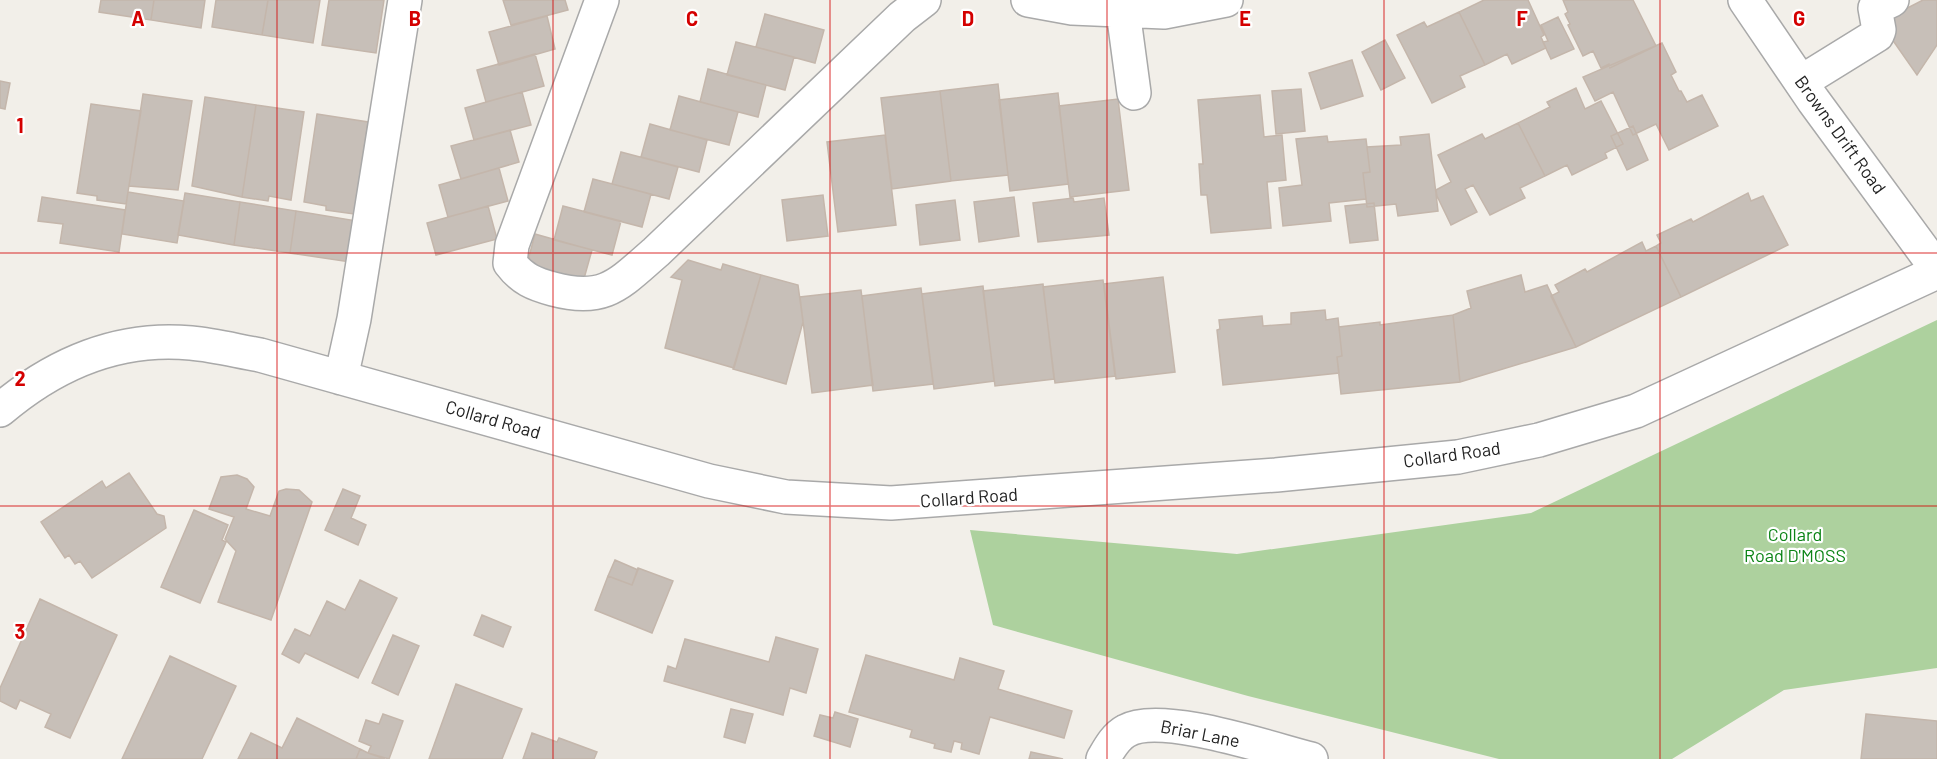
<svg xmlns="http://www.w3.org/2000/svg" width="1937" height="759" viewBox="0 0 1937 759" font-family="Barlow,sans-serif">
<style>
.forest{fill:#add19e}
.building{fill:#c7bfb8;stroke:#c4b6ab;stroke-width:1.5}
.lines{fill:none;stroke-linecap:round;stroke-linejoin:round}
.street-casing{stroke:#a9a9a9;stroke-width:36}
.street{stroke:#fff;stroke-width:33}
.grid{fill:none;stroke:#d40000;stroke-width:1.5;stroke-opacity:0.55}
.labels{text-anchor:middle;stroke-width:4.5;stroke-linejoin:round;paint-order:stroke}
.street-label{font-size:18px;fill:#222;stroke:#fff}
.park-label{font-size:18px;fill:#0c8416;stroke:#fff}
.grid-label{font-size:20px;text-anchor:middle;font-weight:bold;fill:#d40000;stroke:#fff;stroke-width:4.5;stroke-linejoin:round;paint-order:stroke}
</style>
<rect width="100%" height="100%" fill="#f2efe9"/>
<path class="forest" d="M 1937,320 L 1937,668 L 1784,690 L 1672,759 L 1499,759 L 1248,696 L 993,625 L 970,530 L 1237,554 L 1531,513 Z"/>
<path class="building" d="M 101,0 L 154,0 L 151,20 L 99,12 Z
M 154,0 L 205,0 L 201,28 L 151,20 Z
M 216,0 L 268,0 L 262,35 L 212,27 Z
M 268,0 L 320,0 L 313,43 L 262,35 Z
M 329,0 L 384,0 L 376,53 L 322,45 Z
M 503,0 L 565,0 L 568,10 L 511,25 Z
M 1484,0 L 1528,0 L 1544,35 L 1541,37 L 1546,48 L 1512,64 L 1507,54 L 1485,65 L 1459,12 Z
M 1563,0 L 1633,0 L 1656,46 L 1610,68 L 1609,64 L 1601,68 L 1593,51 L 1583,56 L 1568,25 L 1570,24 L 1565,14 L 1568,12 Z
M 1923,0 L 1937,0 L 1937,45 L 1917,75 L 1880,22 Z
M 1459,12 L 1485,65 L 1460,76 L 1465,87 L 1432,103 L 1397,35 L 1424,22 L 1427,27 Z
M 765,14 L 824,30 L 815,63 L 756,47 Z
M 547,16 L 555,49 L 499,65 L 489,32 Z
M 1558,17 L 1574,49 L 1551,59 L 1543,42 L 1548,41 L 1541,25 Z
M 1385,40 L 1405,78 L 1381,90 L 1362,52 Z
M 736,42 L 794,57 L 785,90 L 727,75 Z
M 1662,43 L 1676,72 L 1671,75 L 1679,91 L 1681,91 L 1687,102 L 1702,95 L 1718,126 L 1669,150 L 1656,124 L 1633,135 L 1613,92 L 1595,101 L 1583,77 Z
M 535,54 L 544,86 L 486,102 L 477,70 Z
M 1352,60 L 1363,96 L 1321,109 L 1309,73 Z
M 708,69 L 766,85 L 758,117 L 700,102 Z
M 0,81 L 10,83 L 5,109 L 0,108 Z
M 998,84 L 1008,175 L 951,181 L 940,91 Z
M 1576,88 L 1585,109 L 1601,101 L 1623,144 L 1605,153 L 1607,158 L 1572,175 L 1567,165 L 1545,176 L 1518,123 L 1550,107 L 1547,102 Z
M 1301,89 L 1305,131 L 1276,134 L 1272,91 Z
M 940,91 L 951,181 L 892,189 L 881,98 Z
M 522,92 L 531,125 L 474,140 L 465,108 Z
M 1058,93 L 1068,184 L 1010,191 L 999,100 Z
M 143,94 L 192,101 L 178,190 L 129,186 Z
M 1260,95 L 1264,137 L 1282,135 L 1286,180 L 1267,182 L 1271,228 L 1211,233 L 1207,195 L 1201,195 L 1199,164 L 1203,164 L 1198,100 Z
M 679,96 L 738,112 L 729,145 L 670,130 Z
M 205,97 L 256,105 L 242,197 L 192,186 Z
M 1118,99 L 1129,190 L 1070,197 L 1059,106 Z
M 91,104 L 141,111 L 126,204 L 97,200 L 97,196 L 77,193 Z
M 256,105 L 304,112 L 291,200 L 269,196 L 268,201 L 242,197 Z
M 317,114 L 368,122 L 354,214 L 326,210 L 326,206 L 304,202 Z
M 1518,123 L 1545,176 L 1520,188 L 1525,198 L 1490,215 L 1473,185 L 1465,189 L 1477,212 L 1451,225 L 1437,196 L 1436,190 L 1451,182 L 1438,155 L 1482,134 L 1485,139 Z
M 650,124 L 707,140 L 699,172 L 641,157 Z
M 1633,126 L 1648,160 L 1627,170 L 1611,136 Z
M 510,130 L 519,162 L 461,179 L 451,146 Z
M 1429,134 L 1438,211 L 1398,216 L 1396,204 L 1367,207 L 1363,173 L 1370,172 L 1367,147 L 1401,145 L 1400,137 Z
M 885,135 L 896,225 L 838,232 L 827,142 Z
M 1327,136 L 1328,142 L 1366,139 L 1370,172 L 1363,173 L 1366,199 L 1329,203 L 1331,221 L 1283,226 L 1279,188 L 1302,185 L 1296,139 Z
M 621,152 L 678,167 L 669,199 L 612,184 Z
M 499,168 L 508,201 L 448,217 L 439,185 Z
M 593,179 L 651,194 L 642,227 L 584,212 Z
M 128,192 L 184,201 L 177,243 L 122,234 Z
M 185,193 L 240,202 L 234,245 L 178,235 Z
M 1748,193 L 1751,201 L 1763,196 L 1788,245 L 1681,297 L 1656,246 L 1661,243 L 1657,235 L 1691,219 L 1693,222 Z
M 823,195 L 828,236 L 787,241 L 782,200 Z
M 42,197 L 125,210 L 119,252 L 60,243 L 63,224 L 38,221 Z
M 1014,197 L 1019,236 L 979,242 L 974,202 Z
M 1073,198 L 1074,202 L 1104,198 L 1109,235 L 1038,242 L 1033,203 Z
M 955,200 L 960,240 L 920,245 L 916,205 Z
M 240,202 L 296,211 L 290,253 L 234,245 Z
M 1374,203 L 1378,240 L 1350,243 L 1345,206 Z
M 488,206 L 497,239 L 436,255 L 427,223 Z
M 563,206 L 621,221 L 612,255 L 554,240 Z
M 296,211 L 357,221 L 350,262 L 290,253 Z
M 535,234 L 592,250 L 583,282 L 526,268 Z
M 1642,242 L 1646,251 L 1656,246 L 1681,297 L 1576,347 L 1551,296 L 1559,292 L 1555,285 L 1585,269 L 1587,272 Z
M 688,260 L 721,270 L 723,264 L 761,275 L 734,368 L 665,348 L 682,280 L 671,277 Z
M 761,275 L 798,285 L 803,322 L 786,384 L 733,369 Z
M 1521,275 L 1525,292 L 1547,285 L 1576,347 L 1460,382 L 1453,315 L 1471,308 L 1467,291 Z
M 1163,277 L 1175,372 L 1116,379 L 1104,284 Z
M 1103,280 L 1115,376 L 1055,383 L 1043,287 Z
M 1043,284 L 1054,379 L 995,386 L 983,291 Z
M 983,286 L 994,381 L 934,389 L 922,294 Z
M 921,288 L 933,384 L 873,391 L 862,296 Z
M 861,290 L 873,385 L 812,393 L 800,297 Z
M 1325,310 L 1326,320 L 1338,318 L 1342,356 L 1337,357 L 1339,373 L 1223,385 L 1217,330 L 1220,329 L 1219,320 L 1262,316 L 1263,326 L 1291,324 L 1291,313 Z
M 1453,315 L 1460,382 L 1341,394 L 1337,357 L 1342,356 L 1339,327 L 1380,322 L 1380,325 Z
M 129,473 L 157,514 L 164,516 L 166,528 L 92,578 L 80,561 L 75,564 L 69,555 L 65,558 L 41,522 L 102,481 L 106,488 Z
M 237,475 L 247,479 L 254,487 L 246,509 L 270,516 L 279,491 L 286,489 L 299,490 L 312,502 L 271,620 L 218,602 L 236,551 L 225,539 L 234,517 L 209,509 L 221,477 Z
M 343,489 L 360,496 L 351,518 L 366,525 L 358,545 L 325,530 Z
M 194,510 L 228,525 L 222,540 L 226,542 L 200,603 L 161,587 Z
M 615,560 L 638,570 L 632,585 L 608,576 Z
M 638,568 L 673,581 L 652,633 L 595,610 L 608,576 L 632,585 Z
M 360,580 L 397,598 L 358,678 L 305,653 L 299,663 L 282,654 L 295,629 L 310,636 L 327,601 L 345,610 Z
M 40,599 L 117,635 L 70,738 L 45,727 L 51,714 L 20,700 L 16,709 L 0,701 L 0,688 Z
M 482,615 L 511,627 L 503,647 L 474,635 Z
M 393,635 L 419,646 L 398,695 L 372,683 Z
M 776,637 L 818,649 L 806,693 L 790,688 L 783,715 L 664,681 L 668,666 L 676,669 L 685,639 L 769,662 Z
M 866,655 L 954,680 L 960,658 L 1004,671 L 998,689 L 1072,711 L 1064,738 L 990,717 L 979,754 L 961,749 L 962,743 L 954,741 L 951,752 L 934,748 L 935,744 L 910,737 L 912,730 L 849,712 Z
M 170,656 L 236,686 L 202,759 L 122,759 Z
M 456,684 L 522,709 L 502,759 L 429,759 Z
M 731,709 L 753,714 L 745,743 L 724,737 Z
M 835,712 L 858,719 L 850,747 L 814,736 L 820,715 L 833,718 Z
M 383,714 L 403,721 L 389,759 L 368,753 L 371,746 L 359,741 L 366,720 L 379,724 Z
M 1866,714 L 1937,721 L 1937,759 L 1861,759 Z
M 297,718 L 360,749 L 356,759 L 238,759 L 251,733 L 282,748 Z
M 532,733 L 557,742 L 559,738 L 597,752 L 594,759 L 523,759 Z
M 360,749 L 368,753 L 385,759 L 356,759 Z
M 1031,752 L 1063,759 L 1029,759 Z"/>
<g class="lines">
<defs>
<path id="street" d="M 602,0 L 512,245 L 510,263 C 522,279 534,284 553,289 C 605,303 619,284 656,252 L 902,17 L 924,0
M 1028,0 L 1072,8 L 1164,12 L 1226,0
M 1745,0 L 1813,100 L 1937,269
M 1123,11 L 1134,93
M 1801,82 L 1877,35 L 1879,30 L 1875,8 L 1892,0
M 341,378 L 354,319 L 405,0
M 0,410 C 54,364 119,336 191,343 C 214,345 237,351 260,355 L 709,481 L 786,497 L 891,503 L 1276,475 L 1458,457 L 1539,440 L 1636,411 L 1937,272
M 1103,759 C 1109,749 1115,737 1126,731 C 1160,711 1271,749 1311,759"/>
</defs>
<use href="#street" class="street-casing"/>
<use href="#street" class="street"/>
</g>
<path class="grid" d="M 277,0 L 277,759M 553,0 L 553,759M 830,0 L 830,759M 1107,0 L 1107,759M 1384,0 L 1384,759M 1660,0 L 1660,759M 0,253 L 1937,253M 0,506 L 1937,506"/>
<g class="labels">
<g class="street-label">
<text transform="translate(1840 135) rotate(54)" y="6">Browns Drift Road</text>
<text transform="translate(493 420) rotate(16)" y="6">Collard Road</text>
<text transform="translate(1452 455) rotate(-8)" y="6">Collard Road</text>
<text transform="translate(969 498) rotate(-4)" y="6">Collard Road</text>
<text transform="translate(1200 734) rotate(11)" y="6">Briar Lane</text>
</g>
<g class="park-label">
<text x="1795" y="541">Collard<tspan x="1795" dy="21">Road D'MOSS</tspan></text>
</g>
</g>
<g class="grid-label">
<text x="138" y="26">A</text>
<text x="415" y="26">B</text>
<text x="692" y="26">C</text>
<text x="968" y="26">D</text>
<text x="1245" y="26">E</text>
<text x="1522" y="26">F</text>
<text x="1799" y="26">G</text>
<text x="20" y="133">1</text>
<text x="20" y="386">2</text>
<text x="20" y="639">3</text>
</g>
</svg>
